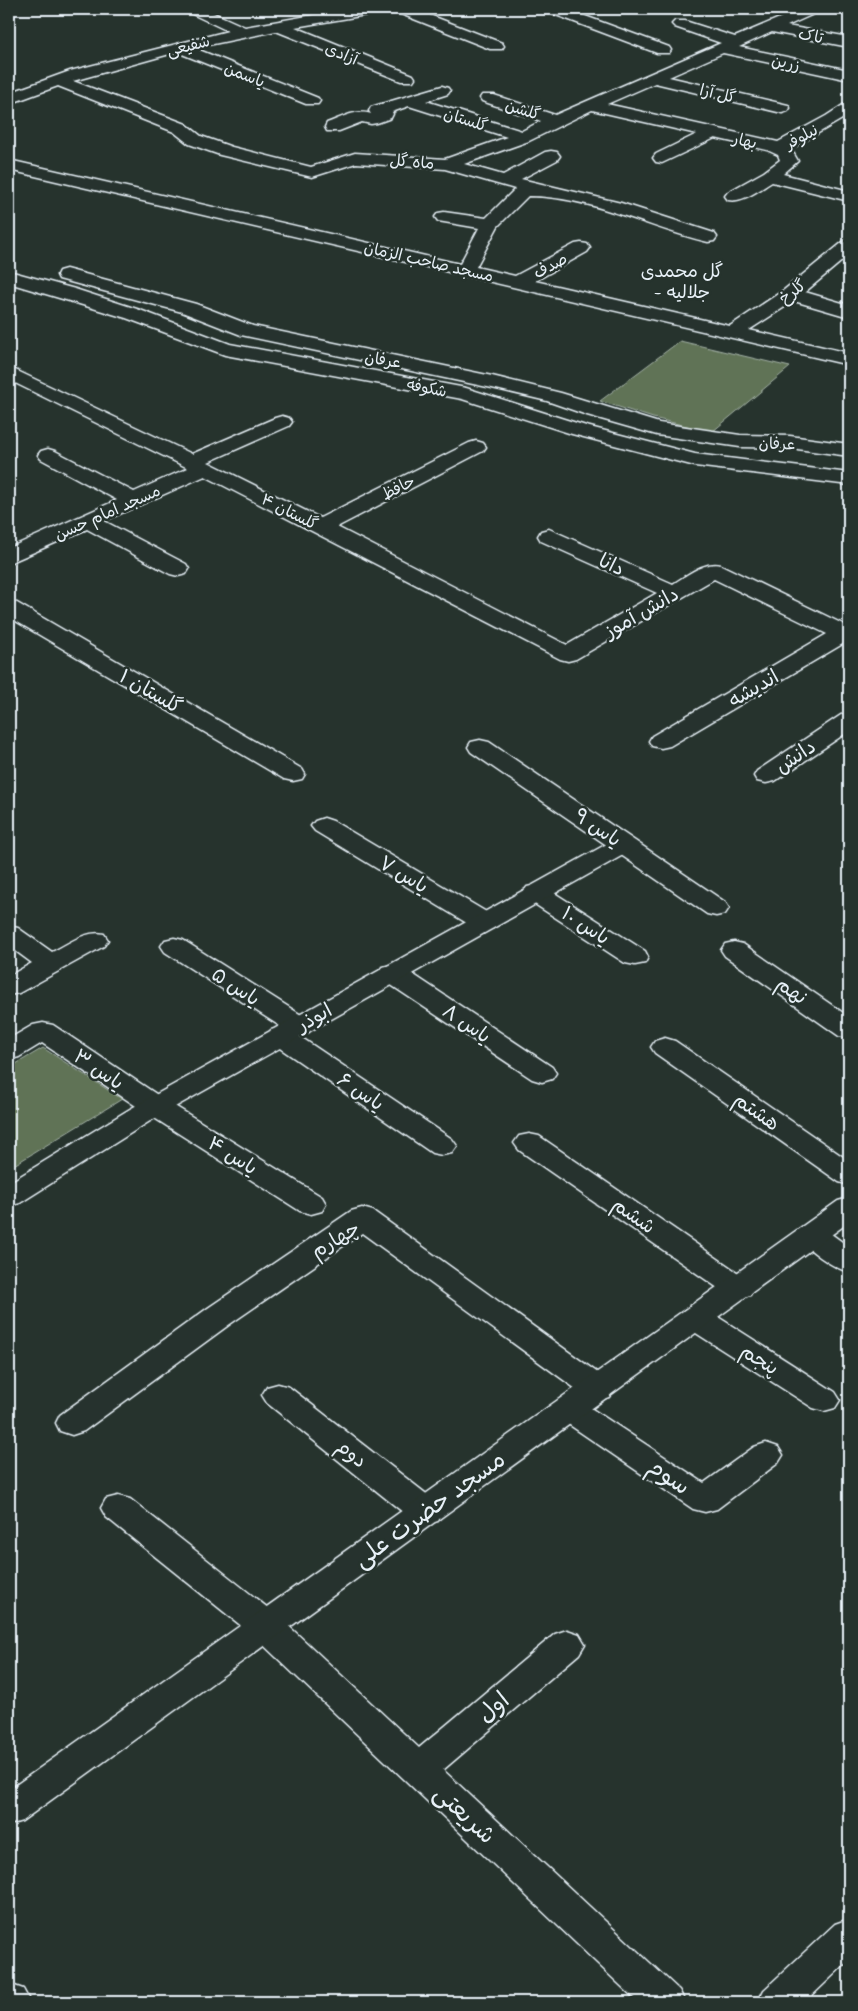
<svg xmlns="http://www.w3.org/2000/svg" width="858" height="2011" viewBox="0 0 858 2011" font-family="Mynerve,'Playpen Sans Arabic',sans-serif">
<style>
.green{fill:#607356;stroke:#a4b2a7}
.lines{fill:none;stroke-linecap:round;stroke-linejoin:round}
.street-casing{stroke:#e8f1f8;stroke-width:3}
.secondary-casing{stroke:#e8f1f8;stroke-width:3}
.street{fill:#26332d;fill-rule:evenodd}
.secondary{fill:#26332d;fill-rule:evenodd}
.labels{text-anchor:middle;stroke-width:5;stroke-linejoin:round;paint-order:stroke}
.far-street-label{font-size:16px;fill:#e8f1f8;stroke:#26332d}
.far-neighbourhood-label{font-size:18px;fill:#e8f1f8;stroke:#26332d}
.street-label{font-size:20px;fill:#e8f1f8;stroke:#26332d}
.near-street-label{font-size:24px;fill:#e8f1f8;stroke:#26332d}
</style>
<rect width="100%" height="100%" fill="#26332d"/>
<filter id="ink" filterUnits="userSpaceOnUse"><feTurbulence type="fractalNoise" baseFrequency=".02" numOctaves="2"/><feDisplacementMap in="SourceGraphic" scale="10" xChannelSelector="R" yChannelSelector="G"/><feConvolveMatrix kernelMatrix="1 2 1 2 8 2 1 2 1" color-interpolation-filters="sRGB"/></filter>
<g filter="url(#ink)">
<path class="green" d="M 680,341 L 790,367 L 712,432 L 653,418 L 600,401 Z
M 43,1048 L 122,1099 L 9,1168 L 9,1068 Z"/>
<g class="lines">
<defs>
<path id="street" d="M 186,9 L 205,9 L 245,27 L 347,9 L 379,9 L 377,12 L 372,14 L 295,27 L 413,75 L 415,78 L 413,81 L 401,81 L 276,31 L 194,48 L 318,98 L 320,101 L 318,104 L 306,104 L 177,52 L 73,81 L 186,124 L 201,136 L 232,147 L 311,167 L 355,153 L 445,159 L 507,137 L 409,106 L 392,112 L 393,114 L 391,118 L 377,123 L 371,124 L 362,122 L 339,131 L 327,131 L 325,127 L 327,123 C 341,118 355,109 371,114 L 369,111 L 371,107 L 442,86 L 448,88 L 450,91 L 448,94 L 426,101 L 522,131 L 541,121 L 482,101 L 480,98 L 482,95 L 494,95 L 555,115 L 721,43 L 675,27 L 672,24 L 675,21 L 685,21 L 735,37 L 801,9 L 820,9 L 818,12 L 787,26 L 849,37 L 849,47 L 772,32 L 739,47 L 849,70 L 849,80 L 723,53 L 669,77 L 788,105 L 790,108 L 788,111 L 782,113 L 655,83 L 607,104 L 778,142 L 826,116 L 843,105 L 849,103 L 849,115 L 791,149 L 798,161 L 783,174 L 849,191 L 849,201 L 772,182 C 760,189 743,203 728,200 L 725,196 L 728,192 L 764,172 L 780,160 L 778,155 L 767,150 L 715,138 L 662,163 L 656,162 L 653,158 L 656,154 L 697,134 L 592,110 L 529,141 L 464,164 L 503,175 L 545,152 L 551,151 L 557,152 L 560,156 L 557,160 L 521,179 L 621,203 L 714,233 L 717,237 L 714,241 L 708,242 C 648,228 590,196 528,196 L 498,226 L 476,267 L 515,276 L 575,244 L 581,243 L 587,244 L 590,248 L 587,252 L 535,281 L 730,326 L 784,290 L 843,242 L 849,241 L 849,255 L 805,292 L 849,305 L 849,317 L 794,301 L 749,330 L 849,353 L 849,365 L 9,170 L 9,160 L 460,264 L 479,228 L 438,221 L 435,217 L 438,213 L 444,212 L 486,218 L 515,189 L 445,169 L 356,163 L 312,177 L 220,155 L 189,144 L 174,132 L 58,86 L 9,104 L 9,93 L 70,71 L 228,31 L 188,12 Z
M 393,9 L 414,9 L 502,43 L 504,46 L 502,49 L 490,49 L 396,12 Z
M 545,9 L 566,9 L 669,47 L 671,50 L 669,53 L 657,53 L 548,12 Z
M 66,269 L 196,304 L 253,326 L 492,376 L 561,393 L 659,423 L 740,435 L 790,436 L 849,444 L 849,456 L 790,448 L 740,447 L 657,435 L 587,415 L 547,401 L 492,388 L 241,335 L 182,312 L 59,279 L 57,275 L 59,271 Z
M 9,271 L 75,289 L 140,310 L 230,344 L 466,388 L 586,426 L 695,454 L 849,473 L 849,485 L 695,466 L 572,434 L 462,399 L 225,355 L 126,318 L 9,283 Z
M 9,367 L 192,454 L 275,418 L 282,416 L 289,418 L 292,422 L 289,426 L 208,462 L 320,518 L 469,443 L 476,441 L 483,443 L 486,447 L 483,451 L 337,527 L 567,645 L 657,593 L 541,541 L 538,536 L 541,531 L 549,529 L 673,584 C 688,575 704,561 721,565 L 849,627 L 849,643 L 846,642 L 670,746 L 661,748 L 652,746 L 649,741 L 652,736 L 827,634 L 714,579 L 576,659 L 568,661 L 560,659 L 205,476 L 104,521 L 186,564 L 189,569 L 186,574 L 178,576 L 170,574 L 87,529 L 9,563 L 9,548 L 117,500 L 41,459 L 38,455 L 41,451 L 48,449 L 55,451 L 134,492 L 188,468 L 9,380 Z
M 9,601 L 17,603 L 302,769 L 305,774 L 302,779 L 293,781 L 284,779 L 9,617 Z
M 849,713 L 849,731 L 775,781 L 766,783 L 757,781 L 754,776 L 757,771 L 841,715 Z
M 480,740 L 489,742 L 725,902 L 729,908 L 725,914 L 716,916 L 707,914 L 471,752 L 468,747 L 471,742 Z
M 324,818 L 333,821 L 493,916 L 497,922 L 493,928 L 484,930 L 475,928 L 315,831 L 311,826 L 315,821 Z
M 536,885 L 545,887 L 645,951 L 648,957 L 645,963 L 635,965 L 625,963 L 527,899 L 523,893 L 527,887 Z
M 9,926 L 18,928 L 52,952 C 69,944 85,930 104,934 L 108,940 L 104,946 L 19,993 L 9,995 L 9,976 L 32,963 L 9,946 Z
M 174,938 L 183,940 L 309,1020 L 313,1026 L 309,1032 L 296,1034 L 452,1139 L 457,1146 L 452,1153 L 442,1155 L 432,1153 L 271,1042 L 267,1036 L 271,1030 L 283,1028 L 165,952 L 161,946 L 165,940 Z
M 734,942 L 743,944 L 849,1017 L 849,1038 L 839,1036 L 725,956 L 721,950 L 725,944 Z
M 392,965 L 402,967 L 552,1067 L 556,1073 L 552,1079 L 542,1082 L 532,1079 L 382,979 L 378,973 L 382,967 Z
M 43,1023 L 53,1025 L 165,1100 L 322,1197 L 326,1204 L 322,1211 L 311,1214 L 300,1211 L 145,1112 L 42,1043 L 19,1057 L 9,1060 L 9,1039 L 33,1025 Z
M 665,1038 L 675,1041 L 849,1161 L 849,1185 L 839,1182 L 655,1053 L 651,1047 L 655,1041 Z
M 529,1134 L 539,1136 L 750,1281 L 754,1288 L 750,1295 L 739,1298 L 728,1295 L 519,1150 L 514,1143 L 519,1136 Z
M 362,1208 L 373,1211 L 609,1381 L 614,1389 L 609,1397 L 598,1400 L 587,1397 L 362,1233 L 230,1324 L 84,1431 L 72,1435 L 60,1431 L 56,1423 L 60,1415 L 208,1308 L 351,1211 Z
M 812,1225 L 823,1228 L 849,1247 L 849,1272 C 833,1268 806,1249 797,1235 L 801,1228 Z
M 696,1307 L 707,1310 L 835,1392 L 840,1400 L 835,1408 L 824,1411 L 813,1408 L 685,1326 L 680,1318 L 685,1310 Z
M 278,1384 L 289,1387 L 438,1503 L 443,1512 L 438,1521 L 426,1524 L 414,1521 L 267,1403 L 262,1395 L 267,1387 Z
M 569,1397 L 580,1401 L 704,1483 L 754,1447 L 766,1443 L 778,1447 L 783,1455 L 778,1463 L 717,1509 L 705,1512 L 693,1509 L 558,1417 L 553,1409 L 558,1401 Z
M 118,1496 L 130,1499 L 278,1616 L 419,1748 L 555,1634 L 567,1630 L 579,1634 L 585,1644 L 579,1654 L 443,1770 L 679,1990 L 685,2002 L 638,2002 L 254,1636 L 106,1517 L 101,1508 L 106,1499 Z
M 849,1919 L 849,1960 L 805,2002 L 758,2002 L 764,1990 L 835,1924 Z"/>
<path id="secondary" d="M 623,837 L 632,840 L 636,845 L 632,850 L 150,1121 L 20,1203 L 9,1206 L 9,1183 L 130,1109 L 614,840 Z
M 849,1198 L 849,1222 L 22,1821 L 9,1825 L 9,1790 L 838,1201 Z
M 9,1984 L 23,1989 L 30,2002 L 9,2002 Z"/>
</defs>
<use href="#street" class="street-casing"/>
<use href="#secondary" class="secondary-casing"/>
<use href="#street" class="street"/>
<use href="#secondary" class="secondary"/>
</g>
</g>
<g class="labels">
<g class="far-street-label">
<text transform="translate(811 35) rotate(11)" y="6">تاک</text>
<text transform="translate(188 45) rotate(-14)" y="6">شفیعی</text>
<text transform="translate(342 53) rotate(23)" y="6">آزادی</text>
<text transform="translate(786 62) rotate(12)" y="6">زرین</text>
<text transform="translate(245 74) rotate(22)" y="6">یاسمن</text>
<text transform="translate(718 93) rotate(13)" y="6">گل آرا</text>
<text transform="translate(523 109) rotate(18)" y="6">گلشن</text>
<text transform="translate(466 119) rotate(18)" y="6">گلستان</text>
<text transform="translate(801 136) rotate(-28)" y="6">نیلوفر</text>
<text transform="translate(745 140) rotate(13)" y="6">بهار</text>
<text transform="translate(412 161) rotate(5)" y="6">ماه گل</text>
<text transform="translate(429 261) rotate(13)" y="6">مسجد صاحب الزمان</text>
<text transform="translate(550 265) rotate(-28)" y="6">صدف</text>
<text transform="translate(792 291) rotate(-37)" y="6">گلرخ</text>
<text transform="translate(383 359) rotate(10)" y="6">عرفان</text>
<text transform="translate(427 387) rotate(11)" y="6">شکوفه</text>
<text transform="translate(777 443) rotate(2)" y="6">عرفان</text>
<text transform="translate(398 487) rotate(-27)" y="6">حافظ</text>
<text transform="translate(290 511) rotate(27)" y="6">گلستان ۴</text>
<text transform="translate(107 512) rotate(-24)" y="6">مسجد امام حسن</text>
</g>
<g class="far-neighbourhood-label">
<text x="682" y="277">گل محمدی<tspan x="682" dy="21">- جلالیه</tspan></text>
</g>
<g class="street-label">
<text transform="translate(612 564) rotate(25)" y="7">دانا</text>
<text transform="translate(641 612) rotate(-30)" y="7">دانش آموز</text>
<text transform="translate(753 688) rotate(-30)" y="7">اندیشه</text>
<text transform="translate(151 691) rotate(30)" y="7">گلستان ۱</text>
<text transform="translate(795 756) rotate(-34)" y="7">دانش</text>
<text transform="translate(598 827) rotate(34)" y="7">یاس ۹</text>
<text transform="translate(404 874) rotate(31)" y="7">یاس ۷</text>
<text transform="translate(586 925) rotate(33)" y="7">یاس ۱۰</text>
<text transform="translate(236 986) rotate(33)" y="7">یاس ۵</text>
<text transform="translate(792 990) rotate(35)" y="7">نهم</text>
<text transform="translate(314 1017) rotate(-29)" y="7">ابوذر</text>
<text transform="translate(467 1023) rotate(34)" y="7">یاس ۸</text>
<text transform="translate(99 1069) rotate(34)" y="7">یاس ۳</text>
<text transform="translate(361 1091) rotate(34)" y="7">یاس ۶</text>
<text transform="translate(757 1111) rotate(35)" y="7">هشتم</text>
<text transform="translate(233 1155) rotate(32)" y="7">یاس ۴</text>
<text transform="translate(634 1215) rotate(35)" y="7">ششم</text>
<text transform="translate(335 1239) rotate(-31)" y="7">چهارم</text>
<text transform="translate(760 1359) rotate(32)" y="7">پنجم</text>
<text transform="translate(352 1453) rotate(38)" y="7">دوم</text>
</g>
<g class="near-street-label">
<text transform="translate(669 1476) rotate(34)" y="8">سوم</text>
<text transform="translate(429 1509) rotate(-36)" y="8">مسجد حضرت علی</text>
<text transform="translate(493 1707) rotate(-40)" y="8">اول</text>
<text transform="translate(465 1814) rotate(43)" y="8">شریعتی</text>
</g>
</g>
<rect width="858" height="2011" fill="none" stroke="#26332d" stroke-width="30"/>
<rect x="15" y="15" width="828" height="1981" fill="none" stroke="#e8f1f8" stroke-width="2" filter="url(#ink)"/>
</svg>
